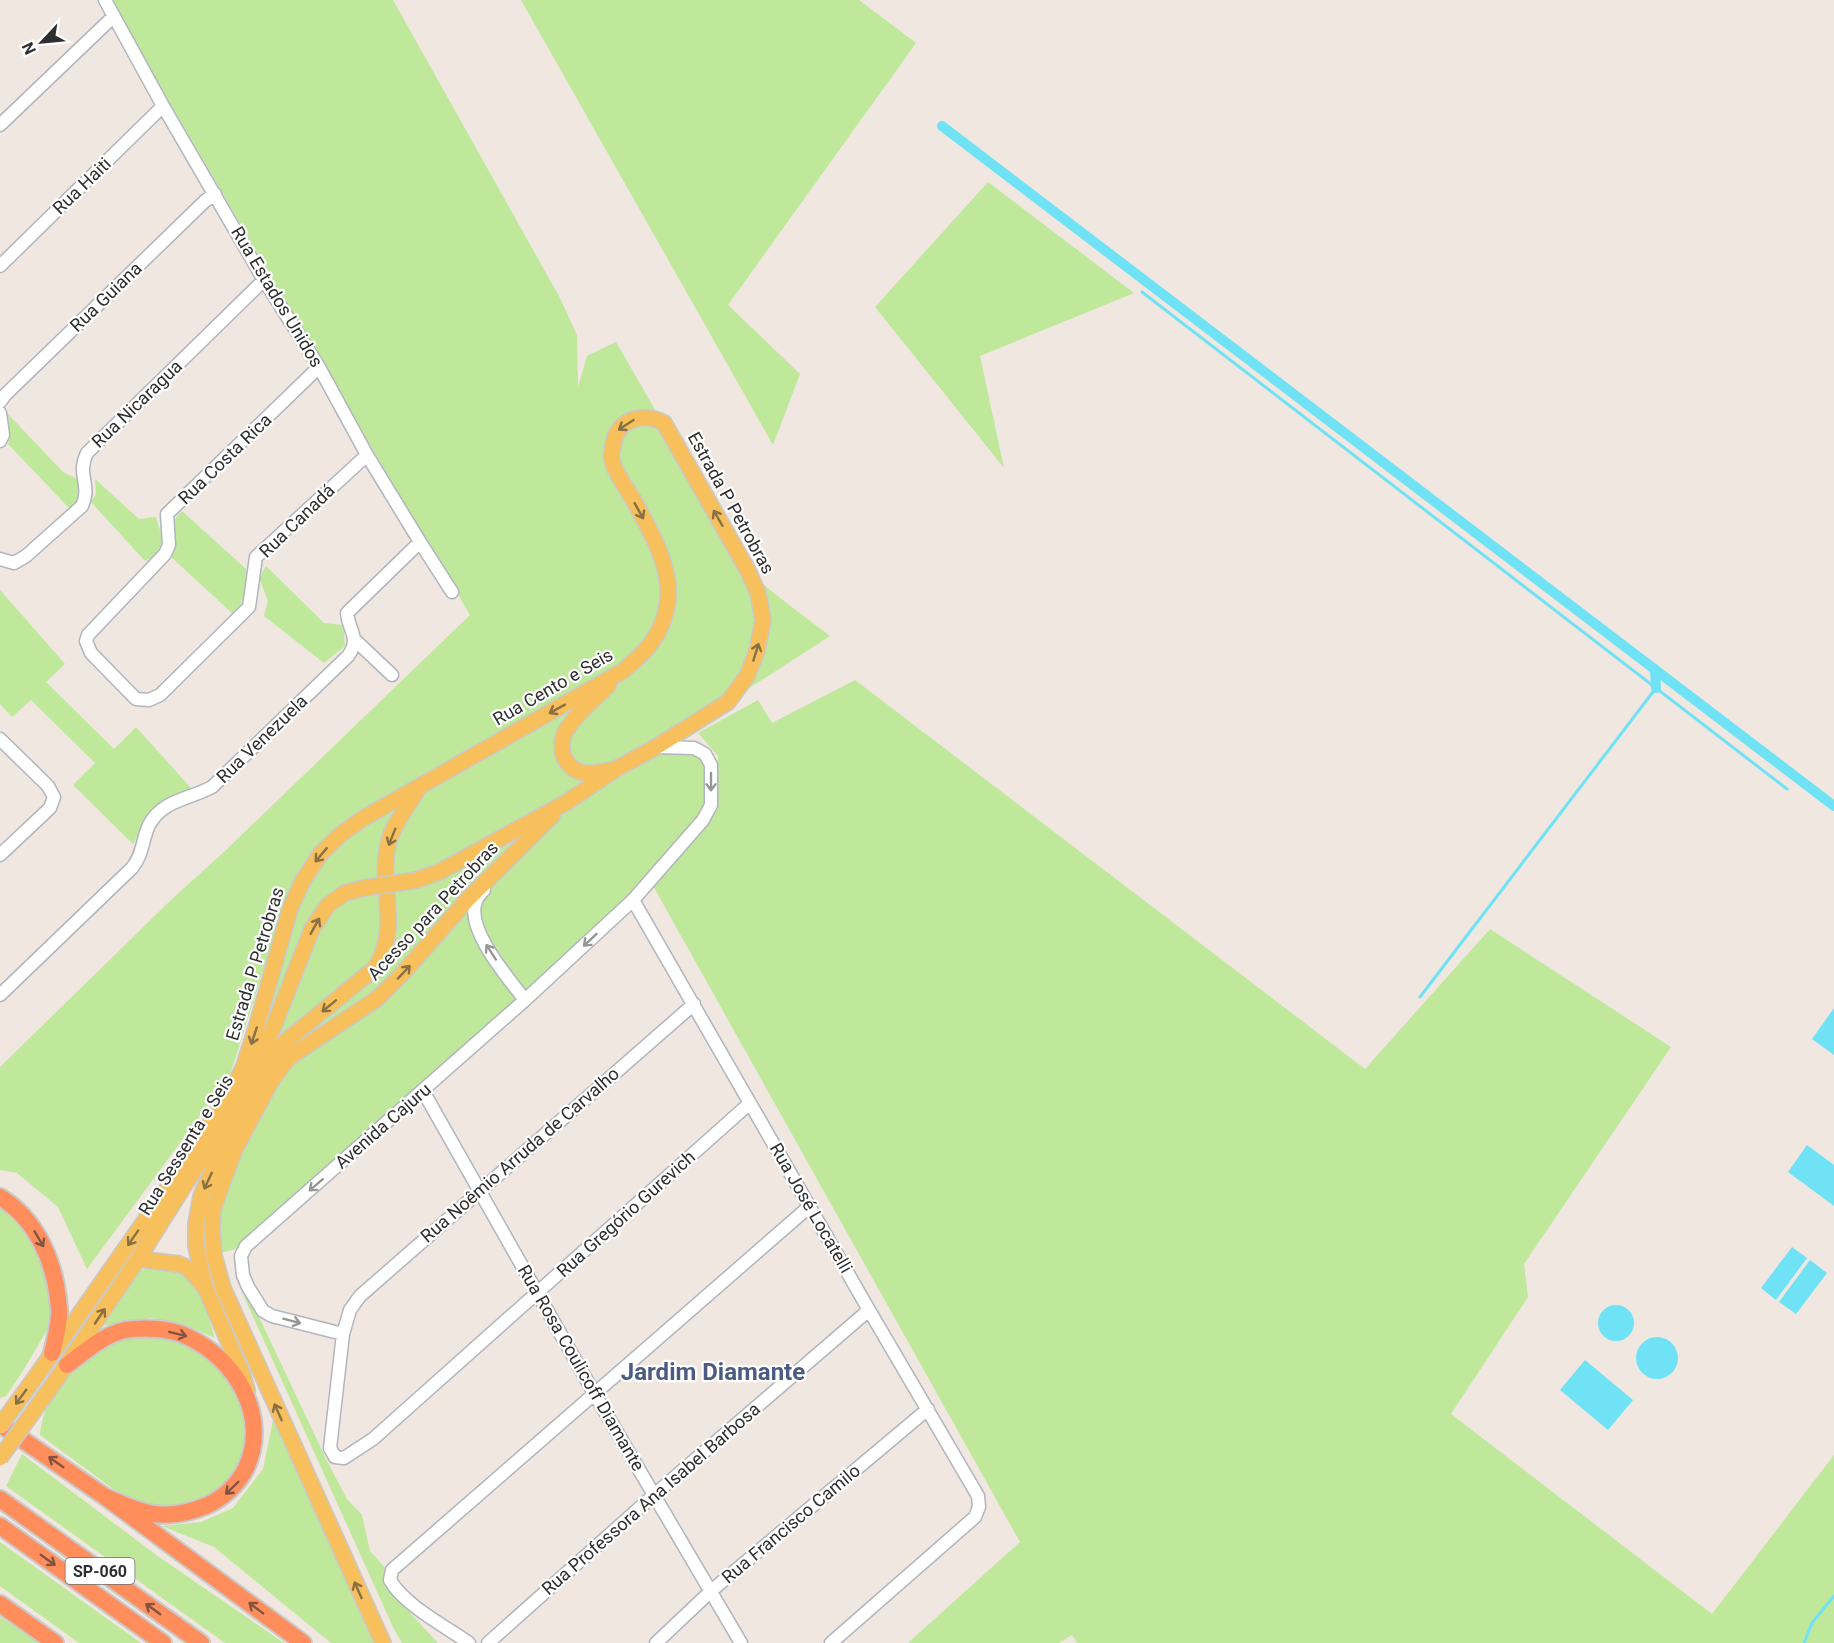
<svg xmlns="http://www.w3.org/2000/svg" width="1834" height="1643" viewBox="0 0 1834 1643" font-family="Roboto,sans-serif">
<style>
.green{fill:#bfe89b}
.water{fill:#70e2f5}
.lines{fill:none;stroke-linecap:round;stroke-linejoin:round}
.stream{stroke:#70e2f5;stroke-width:3}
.canal{stroke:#70e2f5;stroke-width:10}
.minor-casing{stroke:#b0b5be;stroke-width:15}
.major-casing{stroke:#c9c9c9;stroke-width:18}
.highway-casing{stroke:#c9c9c9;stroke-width:20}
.minor{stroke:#fff;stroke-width:12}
.major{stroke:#f8c05d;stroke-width:15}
.highway{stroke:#ff8e5c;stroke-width:16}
.major-bridge-casing{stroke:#c9c9c9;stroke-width:18;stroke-linecap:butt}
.major-bridge{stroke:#f8c05d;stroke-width:15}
.oneway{stroke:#897043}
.oneway2{stroke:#969696}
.oneway3{stroke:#825440}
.labels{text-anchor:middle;stroke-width:4.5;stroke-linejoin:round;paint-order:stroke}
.shield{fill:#fff;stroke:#6d6d6d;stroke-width:1.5}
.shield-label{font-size:16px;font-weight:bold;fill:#2e2e2e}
.street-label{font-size:18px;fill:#2e2e2e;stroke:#fff}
.district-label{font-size:24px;font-weight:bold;fill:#4b5b82;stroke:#fff}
</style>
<rect width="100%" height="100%" fill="#efe7e0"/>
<path class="green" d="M 112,0 L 393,0 L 560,298 L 577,335 L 578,387 L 587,356 L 616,342 L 747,569 C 772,594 802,614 830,636 L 658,747 L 705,754 L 711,805 L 694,833 L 718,806 L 718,756 L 698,733 L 758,700 L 772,723 L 855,680 L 1365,1069 L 1490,929 L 1671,1047 L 1524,1264 L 1528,1297 L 1451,1414 L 1712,1614 L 1834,1455 L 1834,1643 L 1077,1643 L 1072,1635 L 1059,1643 L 908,1643 L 1020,1542 L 652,884 L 246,1246 L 214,1255 L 213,1215 L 261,1055 L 282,911 L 230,1075 L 87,1269 L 58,1207 L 17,1173 L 0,1170 L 0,1067 L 172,899 L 226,850 L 470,615 L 145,61 Z
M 521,0 L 859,0 L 916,43 L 728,305 L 800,374 L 773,445 Z
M 988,182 L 1134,293 L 980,356 L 1004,468 L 875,307 Z
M 8,414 L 63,472 L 79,480 L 80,493 L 74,506 L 69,508 L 8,444 L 10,437 Z
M 95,479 L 139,519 L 156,517 L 163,540 L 156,555 L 145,561 L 91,502 L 96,494 Z
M 182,511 L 246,569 L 245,591 L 240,607 L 232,613 L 170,556 L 176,548 L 172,522 Z
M 266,566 L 324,623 L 343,625 L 345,646 L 324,663 L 264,616 L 268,601 L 259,578 Z
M 0,590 L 65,664 L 46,682 L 114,749 L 136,727 L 191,788 L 175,796 L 150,814 L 133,844 L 73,785 L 95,763 L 31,700 L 12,717 L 0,704 Z
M 0,1207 L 31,1238 L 46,1272 L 50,1310 L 47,1330 L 21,1374 L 6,1396 L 0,1398 Z
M 150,1266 C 159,1268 173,1268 182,1272 C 200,1282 209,1320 215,1338 L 185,1325 L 151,1318 L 102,1326 C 115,1304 125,1275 150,1266 Z
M 241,1290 L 259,1317 L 327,1461 L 347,1499 L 362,1515 L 370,1551 L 387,1570 L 386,1583 L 398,1600 L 438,1643 L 402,1643 L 393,1627 Z
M 126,1334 L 169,1334 L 208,1351 L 247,1408 L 248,1438 L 239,1469 L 222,1486 L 198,1499 L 175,1505 L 147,1505 L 128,1500 L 40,1435 C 41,1417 55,1379 69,1368 C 87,1355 108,1345 126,1334 Z
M 273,1420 L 374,1643 L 331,1643 L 214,1547 L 162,1526 L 201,1522 L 233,1508 L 263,1469 Z
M 22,1454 L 159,1557 L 284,1643 L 225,1643 L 6,1486 Z
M 0,1542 L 141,1643 L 79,1643 L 0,1586 Z
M 0,1617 L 41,1643 L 0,1643 Z"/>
<path class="water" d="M 1834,1008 L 1834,1055 L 1812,1039 Z
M 1807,1145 L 1834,1165 L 1834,1206 L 1788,1172 Z
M 1792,1247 L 1807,1258 L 1776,1300 L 1761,1288 Z
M 1810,1260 L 1827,1273 L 1796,1314 L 1779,1302 Z
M1598 1323a18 18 0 1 1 36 0a18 18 0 1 1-36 0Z
M1636 1358a21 21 0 1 1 42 0a21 21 0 1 1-42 0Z
M 1585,1360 L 1633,1400 L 1608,1430 L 1560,1390 Z"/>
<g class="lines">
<path class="stream" d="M 1142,292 L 1787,789
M 1420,997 L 1656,688
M 1804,1643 L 1812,1623 L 1834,1596"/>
<path class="canal" d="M 942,126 L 1834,806
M 1655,669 L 1656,688"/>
<defs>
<path id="minor" d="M 105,0 L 163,106 L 264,280 L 319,367 L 367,455 L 420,542 L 452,592
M 0,125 L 114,16
M 0,266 L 163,106
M 319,367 L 167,514 L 169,545 L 165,554 L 88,635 L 86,641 L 91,653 L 136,699 L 149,700 L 160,695 L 249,607 L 256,557 L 367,455
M 0,402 L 5,395 L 205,201 L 215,194
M 0,413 L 3,435 L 0,441
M 0,559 L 14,563 L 26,556 L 82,506 C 92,484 76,476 87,453 L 264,280
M 355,640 L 392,675
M 0,739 L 48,786 L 54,797 L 50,808 L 0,855
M 484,890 C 481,893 477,898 476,901 C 465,929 509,979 525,1000
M 633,900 L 869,1310 L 978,1496 L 979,1507 L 975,1517 L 831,1643
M 0,995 L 132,868 C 143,855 142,840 149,825 C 162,800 190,799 212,787 L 348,656 C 361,638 349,632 347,613 L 420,542
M 694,1004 L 360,1296 L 350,1310 L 343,1334 L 330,1448 L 335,1457 L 344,1458 L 373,1439 L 750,1103
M 423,1091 L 594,1393 L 741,1643
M 343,1334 L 272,1316 L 263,1311 L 248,1287 L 243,1275 L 241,1256 L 246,1246 L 525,1000 L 633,900 L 703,820 L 711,805 L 711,765 L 705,754 L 694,748 L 656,747
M 469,1643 C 445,1626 404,1605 390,1580 L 392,1570 L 810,1206
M 488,1643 L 654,1495 L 869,1310
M 656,1643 L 711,1591 L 928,1409"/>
<path id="major" d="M 608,686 C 595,698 579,711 569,726 C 556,742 561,768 584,773 C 592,775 604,771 612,770
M 138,1259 L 179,1264 L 188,1268 L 203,1285
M 42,1368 L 167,1189 L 234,1087 L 244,1066 L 257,1025 L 290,909 L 302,882 L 321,853 L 340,835 L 362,819 L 623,671 C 632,663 642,655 649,646 C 688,594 660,549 634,501 C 628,491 614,471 612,460 C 611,457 612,451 613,447 C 615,420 642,411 664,423 L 747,569 L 758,593 L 763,620 L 757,651 L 747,676 L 728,702 L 656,747 L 616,769 L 567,802 L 441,871 L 417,880
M 56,1380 L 138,1259 L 244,1091 L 273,1028 L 312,929 L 328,905 L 345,893 L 364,888
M 247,1390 L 242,1373 L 205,1287 L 196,1246 L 196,1224 L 201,1196 L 217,1160 L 274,1054 L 285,1042 L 375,968 C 402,927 377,885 389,841 C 392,826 410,803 418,789
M 383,1643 L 223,1288 L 214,1255 L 212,1230 L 213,1209 L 234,1151 L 270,1083 L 288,1058 L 378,998 L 403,973 L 467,900 L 552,816"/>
<path id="highway" d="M 0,1197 C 35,1218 53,1258 58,1298 C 58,1304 60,1310 59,1316 C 58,1329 55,1341 52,1353
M 67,1365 C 85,1352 103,1335 125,1330 C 144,1327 171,1328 188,1337 C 236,1359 270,1417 246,1468 C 238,1484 224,1497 208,1505 C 165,1523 144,1514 104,1496
M 0,1424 L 104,1496 L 303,1643
M 0,1499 L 201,1643
M 0,1526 L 163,1643
M 0,1604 L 55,1643"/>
</defs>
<use href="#minor" class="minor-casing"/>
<use href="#major" class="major-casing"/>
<use href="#highway" class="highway-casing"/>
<use href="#minor" class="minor"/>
<use href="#major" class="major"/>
<use href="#highway" class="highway"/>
<defs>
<path id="major-bridge" d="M 364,888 L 417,880
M 0,1426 L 42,1368
M 0,1458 L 56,1380"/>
</defs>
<use href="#major-bridge" class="major-bridge-casing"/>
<use href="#major-bridge" class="major-bridge"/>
</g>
<defs><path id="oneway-shaft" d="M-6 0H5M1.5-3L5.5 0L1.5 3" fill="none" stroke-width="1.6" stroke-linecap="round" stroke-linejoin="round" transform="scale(1.5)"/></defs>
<g class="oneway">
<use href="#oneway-shaft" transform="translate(626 425) rotate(147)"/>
<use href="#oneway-shaft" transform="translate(639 511) rotate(61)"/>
<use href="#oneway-shaft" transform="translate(718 518) rotate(-120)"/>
<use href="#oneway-shaft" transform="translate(756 652) rotate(-73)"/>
<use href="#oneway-shaft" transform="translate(557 709) rotate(151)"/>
<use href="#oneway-shaft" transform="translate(392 837) rotate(112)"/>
<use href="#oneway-shaft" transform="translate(321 855) rotate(130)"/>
<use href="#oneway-shaft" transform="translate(315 926) rotate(-61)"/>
<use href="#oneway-shaft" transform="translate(404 972) rotate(-47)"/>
<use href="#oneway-shaft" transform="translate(329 1006) rotate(141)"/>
<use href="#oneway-shaft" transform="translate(254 1036) rotate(108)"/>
<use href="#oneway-shaft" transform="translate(208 1181) rotate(115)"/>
<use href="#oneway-shaft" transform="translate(133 1238) rotate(125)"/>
<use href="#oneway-shaft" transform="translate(100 1316) rotate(-56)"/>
<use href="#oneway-shaft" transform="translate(21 1397) rotate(126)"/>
<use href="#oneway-shaft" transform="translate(278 1412) rotate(-114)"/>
<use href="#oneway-shaft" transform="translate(358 1590) rotate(-114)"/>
</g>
<g class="oneway2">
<use href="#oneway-shaft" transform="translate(711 782) rotate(90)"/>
<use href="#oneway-shaft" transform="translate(590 940) rotate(137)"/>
<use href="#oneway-shaft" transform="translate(491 952) rotate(-123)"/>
<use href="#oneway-shaft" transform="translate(316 1185) rotate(139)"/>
<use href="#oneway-shaft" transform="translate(292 1321) rotate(15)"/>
</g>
<g class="oneway3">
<use href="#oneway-shaft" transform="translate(39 1239) rotate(60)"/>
<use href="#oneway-shaft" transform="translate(178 1334) rotate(14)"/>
<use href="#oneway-shaft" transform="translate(56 1462) rotate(-145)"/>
<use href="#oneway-shaft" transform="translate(232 1488) rotate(136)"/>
<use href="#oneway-shaft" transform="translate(48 1560) rotate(36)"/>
<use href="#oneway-shaft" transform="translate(256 1608) rotate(-143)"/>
<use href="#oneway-shaft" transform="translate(153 1609) rotate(-144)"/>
</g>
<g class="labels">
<rect class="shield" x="65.5" y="1558" width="69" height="26" rx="4.5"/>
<g class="shield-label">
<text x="100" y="1577">SP-060</text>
</g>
<g class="street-label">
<text transform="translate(82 186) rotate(-44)" y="6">Rua Haiti</text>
<text transform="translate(106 297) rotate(-44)" y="6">Rua Guiana</text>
<text transform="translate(277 297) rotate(59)" y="6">Rua Estados Unidos</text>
<text transform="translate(137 404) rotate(-44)" y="6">Rua Nicaragua</text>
<text transform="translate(225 459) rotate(-44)" y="6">Rua Costa Rica</text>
<text transform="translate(731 503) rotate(61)" y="6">Estrada P Petrobras</text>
<text transform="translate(297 521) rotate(-44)" y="6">Rua Canadá</text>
<text transform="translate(553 687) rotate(-30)" y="6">Rua Cento e Seis</text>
<text transform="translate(262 739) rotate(-44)" y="6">Rua Venezuela</text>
<text transform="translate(433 911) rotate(-47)" y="6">Acesso para Petrobras</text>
<text transform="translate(255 964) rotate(-73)" y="6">Estrada P Petrobras</text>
<text transform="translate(383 1126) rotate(-41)" y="6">Avenida Cajuru</text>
<text transform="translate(186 1145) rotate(-58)" y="6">Rua Sessenta e Seis</text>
<text transform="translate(520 1155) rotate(-41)" y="6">Rua Noêmio Arruda de Carvalho</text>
<text transform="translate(811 1208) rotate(60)" y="6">Rua José Locatelli</text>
<text transform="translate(626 1214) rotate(-42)" y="6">Rua Gregório Gurevich</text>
<text transform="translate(581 1368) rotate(60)" y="6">Rua Rosa Coulicoff Diamante</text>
<text transform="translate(651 1499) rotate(-41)" y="6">Rua Professora Ana Isabel Barbosa</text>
<text transform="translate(791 1524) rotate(-40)" y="6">Rua Francisco Camilo</text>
</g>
<g class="district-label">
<text x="713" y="1380">Jardim Diamante</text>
</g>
</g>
<g transform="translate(42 42) rotate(244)" stroke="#ffffff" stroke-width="4.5" paint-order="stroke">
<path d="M0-4.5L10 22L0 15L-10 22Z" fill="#2e2e2e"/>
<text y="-9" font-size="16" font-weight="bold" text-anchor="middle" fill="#2e2e2e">N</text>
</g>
</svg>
